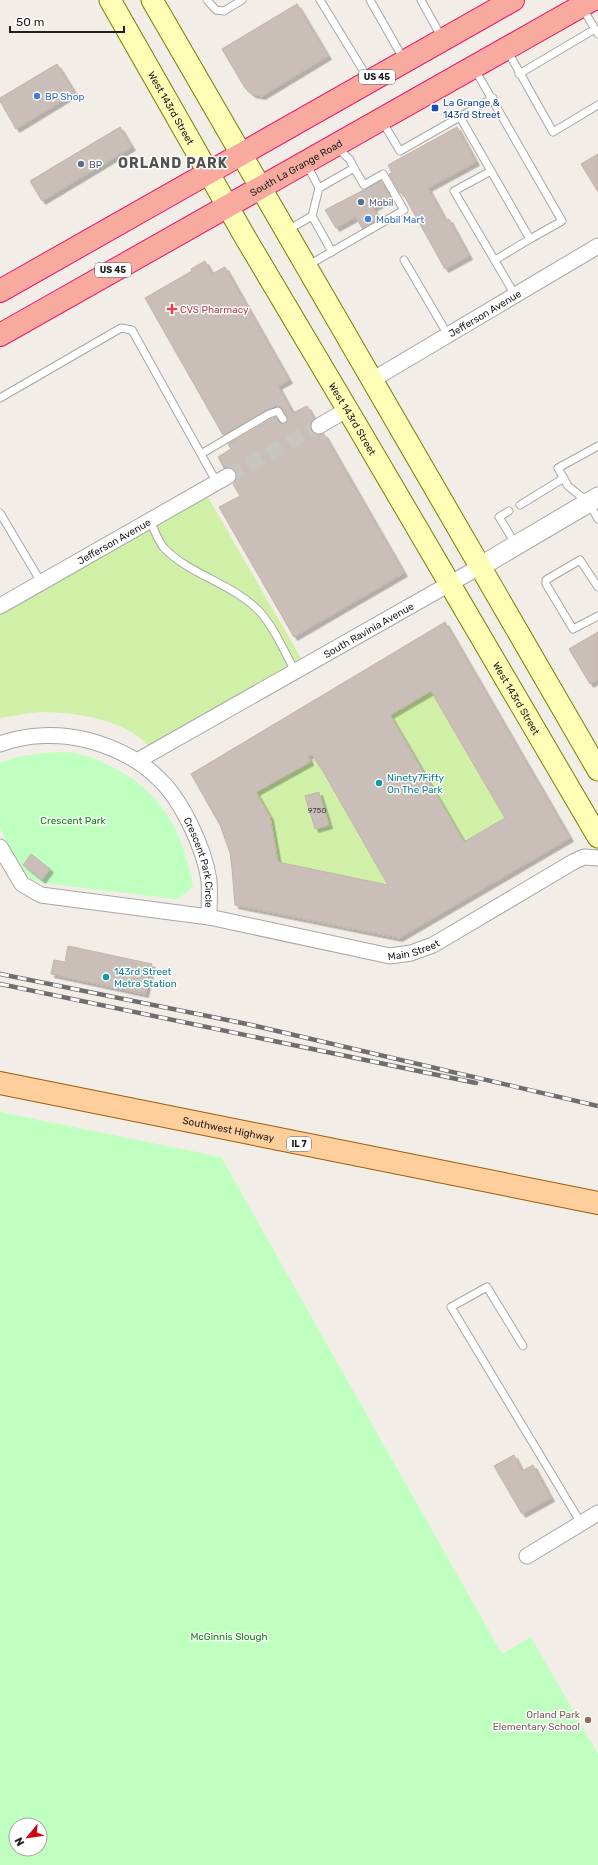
<svg xmlns="http://www.w3.org/2000/svg" width="598" height="1865" viewBox="0 0 598 1865" font-family="Rubik,sans-serif">
<style>
.grass{fill:#d0f0a7}
.park{fill:#bfffc0;fill-rule:evenodd}
.building{fill:#cabeb8;stroke:#c5b2a6;fill-rule:evenodd;filter:url(#shadow)}
.lines{fill:none;stroke-linecap:round;stroke-linejoin:round}
.minor-tunnel{stroke:#c8c4be;stroke-width:15;stroke-dasharray:15 8;stroke-linecap:butt}
.service-casing{stroke:#a7a7a7;stroke-width:9}
.minor-casing{stroke:#a7a7a7;stroke-width:17}
.tertiary-casing{stroke:#a7a7a7;stroke-width:21}
.secondary-casing{stroke:#797e00;stroke-width:23}
.primary-casing{stroke:#9c5d00;stroke-width:24}
.trunk-casing{stroke:#ed156e;stroke-width:24}
.service{stroke:#fff;stroke-width:7}
.minor{stroke:#fff;stroke-width:15}
.tertiary{stroke:#fff;stroke-width:19}
.secondary{stroke:#fffeb6;stroke-width:21}
.primary{stroke:#ffce9d;stroke-width:22}
.trunk{stroke:#f8aa9f;stroke-width:22}
.rail-casing{stroke:#6e6e6e;stroke-width:4.5}
.rail{stroke:#fff;stroke-width:3;stroke-dasharray:9;stroke-linecap:butt}
.shop-dot{fill:#3f7fe0;stroke:#fff;stroke-width:1.5}
.transit-dot{fill:#1a4fb4;stroke:#fff;stroke-width:1.5}
.service-dot{fill:#5c6f8a;stroke:#fff;stroke-width:1.5}
.health-dot{fill:#e0444e;stroke:#fff;stroke-width:1.5}
.culture-dot{fill:#0f9aa8;stroke:#fff;stroke-width:1.5}
.education-dot{fill:#8d6e63;stroke:#fff;stroke-width:1.5}
.labels{text-anchor:middle;stroke-width:3;stroke-linejoin:round;paint-order:stroke}
.number-label{font-size:8px;fill:#4a4846}
.shield{fill:#fff;stroke:#636363;stroke-width:1}
.shield-label{font-size:9px;font-weight:bold;fill:#202020}
.shop-label{font-size:10px;fill:#366cbe;stroke:#fff;text-anchor:start}
.transit-label{font-size:10px;fill:#164399;stroke:#fff;text-anchor:start}
.street-label{font-size:10px;fill:#202020;stroke:#fff}
.service-label{font-size:10px;fill:#4e5e75;stroke:#fff;text-anchor:start}
.health-label{font-size:10px;fill:#be3a42;stroke:#fff;text-anchor:start}
.culture-label{font-size:10px;fill:#0d838f;stroke:#fff;text-anchor:start}
.park-label{font-size:10px;fill:#018603;stroke:#fff}
.education-label{font-size:10px;fill:#785e54;stroke:#fff;text-anchor:end}
.district-label{font-size:14px;font-weight:bold;letter-spacing:1px;fill:#535353;stroke:#fff}
</style>
<defs>
<filter id="shadow"><feDropShadow dx="3.5" dy="3.5" stdDeviation="0" flood-color="#0004"/></filter>
</defs>
<rect width="100%" height="100%" fill="#f2ede6"/>
<path class="grass" d="M 205,492 L 302,660 L 150,747 C 126,720 80,713 45,712 C 30,712 15,716 0,718 L 0,608 Z
M 431,691 L 505,818 L 464,842 L 390,715 Z
M 315,759 L 388,885 L 278,862 L 270,817 L 256,792 Z"/>
<path class="park" d="M 42,753 C 54,753 68,751 79,754 C 89,756 99,760 108,765 C 161,789 183,831 193,887 L 177,899 L 43,883 L 29,878 L 13,855 L 0,828 L 0,763 L 17,757 Z
M 0,1112 L 221,1157 L 502,1654 L 531,1637 L 598,1754 L 598,1865 L 0,1865 ZM 16,1825 L 40,1825 L 40,1849 L 16,1849 Z"/>
<path class="building" d="M 297,4 L 328,56 L 262,96 L 252,94 L 245,88 L 222,49 Z
M 57,64 L 75,93 L 16,129 L 0,101 L 0,98 Z
M 120,127 L 132,147 L 42,201 L 30,181 Z
M 457,127 L 476,162 L 428,188 L 446,221 L 449,219 L 469,256 L 445,269 L 402,192 L 400,193 L 389,174 L 392,173 L 388,165 Z
M 598,154 L 598,192 L 581,164 Z
M 381,181 L 391,198 L 373,208 L 379,218 L 362,228 L 356,217 L 336,228 L 325,210 Z
M 205,261 L 212,274 L 225,267 L 289,380 L 278,386 L 293,413 L 307,406 L 314,418 L 311,422 L 311,430 L 315,434 L 324,434 L 404,573 L 294,637 L 219,507 L 240,496 L 233,484 L 236,480 L 236,472 L 232,468 L 224,468 L 218,457 L 231,449 L 228,444 L 271,419 L 276,417 L 280,423 L 284,424 L 287,422 L 287,417 L 281,407 L 276,406 L 266,410 L 223,435 L 145,298 L 192,271 L 191,269 Z
M 445,622 L 570,838 L 399,938 L 235,905 L 232,869 L 230,853 L 220,825 L 191,774 ZM 431,691 L 505,818 L 464,842 L 390,715 ZM 312,754 L 325,775 L 388,885 L 278,862 L 270,817 L 256,792 L 310,762 L 308,756 Z
M 598,632 L 598,679 L 590,684 L 569,649 Z
M 319,792 L 329,825 L 315,829 L 305,796 Z
M 31,854 L 50,869 L 42,880 L 23,865 Z
M 68,946 L 152,964 L 145,994 L 51,974 L 54,960 L 65,962 Z
M 514,1455 L 522,1471 L 533,1465 L 551,1498 L 522,1514 L 494,1466 Z"/>
<g class="lines">
<path class="minor-tunnel" d="M 228,476 L 319,426"/>
<defs>
<path id="service" d="M 207,0 L 216,10 L 224,11 L 242,0
M 320,0 L 369,80
M 370,0 L 404,60
M 421,0 L 442,38
M 583,9 L 598,34
M 507,50 L 553,132 L 598,105
M 519,74 L 595,29
M 460,117 L 530,239 L 562,221 L 474,68
M 382,121 L 400,151 L 493,98
M 306,163 L 319,188 L 312,216 L 332,252
M 491,171 L 454,191 L 515,295
M 319,188 L 354,168 L 350,160 L 338,148
M 288,230 L 312,216
M 404,260 L 448,335
M 495,260 L 530,239
M 307,266 L 404,210 L 383,174 L 364,185 L 354,168
M 0,398 L 121,328 L 132,330 L 217,483
M 598,446 L 558,468 L 568,486 L 589,503 L 598,519
M 201,454 L 269,414 L 278,411 L 283,419
M 520,505 L 564,478
M 509,511 L 499,517 L 516,545
M 0,513 L 41,582
M 150,521 C 154,529 158,541 164,548 C 190,575 232,583 259,611 C 274,627 284,651 295,671
M 598,587 L 580,560 L 546,580 L 546,584 L 573,629 L 598,616
M 523,1346 L 487,1287 L 451,1307 L 581,1523"/>
<g id="minor">
<path id="s1" d="M 372,380 L 598,246"/>
<path d="M 319,426 L 348,409"/>
<path id="s2" d="M 0,606 L 228,476"/>
<path id="s3" d="M 0,744 C 27,734 59,733 87,740 C 113,747 139,759 158,778 C 182,800 204,848 209,880 C 210,892 209,905 209,917"/>
<path id="s4" d="M 137,761 L 481,566"/>
<path id="s5" d="M 0,847 L 22,884 L 41,895 L 209,917 L 390,956 L 411,953 L 433,945 L 573,862 L 584,857 L 598,858"/>
<path d="M 527,1556 L 598,1513"/>
</g>
<path id="tertiary" d="M 481,566 L 598,497"/>
<g id="secondary">
<path id="s6" d="M 110,0 L 245,237 L 359,429 L 598,837"/>
<path d="M 152,0 L 598,770"/>
</g>
<g id="primary">
<path id="s7" d="M 0,1083 L 598,1203"/>
</g>
<g id="trunk">
<path d="M 0,291 L 513,0"/>
<path id="s8" d="M 0,335 L 592,0"/>
</g>
</defs>
<use href="#service" class="service-casing"/>
<use href="#minor" class="minor-casing"/>
<use href="#tertiary" class="tertiary-casing"/>
<use href="#secondary" class="secondary-casing"/>
<use href="#primary" class="primary-casing"/>
<use href="#trunk" class="trunk-casing"/>
<use href="#service" class="service"/>
<use href="#minor" class="minor"/>
<use href="#tertiary" class="tertiary"/>
<use href="#secondary" class="secondary"/>
<use href="#primary" class="primary"/>
<use href="#trunk" class="trunk"/>
<defs>
<path id="rail" d="M 0,974 L 247,1024 L 598,1106
M 0,984 L 476,1083"/>
</defs>
<use href="#rail" class="rail-casing"/>
<use href="#rail" class="rail"/>
</g>
<g class="shop-dot">
<circle cx="37" cy="96" r="4"/>
<circle cx="368" cy="219" r="4"/>
</g>
<rect class="transit-dot" x="431" y="104" width="8" height="8" rx="2"/>
<g class="service-dot">
<circle cx="81" cy="164" r="4"/>
<circle cx="361" cy="202" r="4"/>
</g>
<path class="health-dot" d="M170 303h4v4h4v4h-4v4h-4v-4h-4v-4h4z"/>
<g class="culture-dot">
<circle cx="379" cy="783" r="4"/>
<circle cx="106" cy="977" r="4"/>
</g>
<circle class="education-dot" cx="588" cy="1720" r="4"/>
<g class="labels">
<g class="number-label">
<text x="317" y="813">9750</text>
</g>
<g class="shield">
<rect x="359" y="70" width="36" height="14" rx="3"/>
<rect x="95" y="263" width="36" height="14" rx="3"/>
<rect x="287" y="1137" width="24" height="14" rx="3"/>
</g>
<g class="shield-label">
<text x="377" y="80">US 45</text>
<text x="113" y="273">US 45</text>
<text x="299" y="1147">IL 7</text>
</g>
<g class="shop-label">
<text x="45" y="100">BP Shop</text>
<text x="376" y="223">Mobil Mart</text>
</g>
<g class="transit-label">
<text x="443" y="106">La Grange &amp;<tspan x="443" dy="12">143rd Street</tspan></text>
</g>
<g class="street-label">
<text dy="4" stroke="none"><textPath href="#s6" startOffset="124">West 143rd Street</textPath></text>
<text dy="4" stroke="none"><textPath href="#s8" startOffset="340">South La Grange Road</textPath></text>
<text dy="4" stroke="none"><textPath href="#s1" startOffset="131">Jefferson Avenue</textPath></text>
<text dy="4" stroke="none"><textPath href="#s6" startOffset="484">West 143rd Street</textPath></text>
<text dy="4" stroke="none"><textPath href="#s2" startOffset="131">Jefferson Avenue</textPath></text>
<text dy="4" stroke="none"><textPath href="#s4" startOffset="266">South Ravinia Avenue</textPath></text>
<text dy="4" stroke="none"><textPath href="#s6" startOffset="808">West 143rd Street</textPath></text>
<text dy="4" stroke="none"><textPath href="#s3" startOffset="266">Crescent Park Circle</textPath></text>
<text dy="4" stroke="none"><textPath href="#s5" startOffset="444">Main Street</textPath></text>
<text dy="4" stroke="none"><textPath href="#s7" startOffset="233">Southwest Highway</textPath></text>
</g>
<g class="service-label">
<text x="89" y="168">BP</text>
<text x="369" y="206">Mobil</text>
</g>
<g class="health-label">
<text x="180" y="313">CVS Pharmacy</text>
</g>
<g class="culture-label">
<text x="387" y="781">Ninety7Fifty<tspan x="387" dy="12">On The Park</tspan></text>
<text x="114" y="975">143rd Street<tspan x="114" dy="12">Metra Station</tspan></text>
</g>
<g class="park-label">
<text x="73" y="824">Crescent Park</text>
<text x="229" y="1640">McGinnis Slough</text>
</g>
<g class="education-label">
<text x="580" y="1718">Orland Park<tspan x="580" dy="12">Elementary School</tspan></text>
</g>
<g class="district-label">
<text x="173" y="168">ORLAND PARK</text>
</g>
</g>
<g transform="translate(28 1837) rotate(241)"><circle r="19" fill="#ffffff" stroke="#a6a6a6"/>
<path d="M0-3L7 15L0 10L-7 15Z" fill="#d0000f"/>
<text y="-6" font-size="11" font-weight="bold" text-anchor="middle" fill="#202020">N</text>
</g>
<path d="M10 26v6h114v-6" fill="none" stroke="#202020" stroke-width="2"/>
<text x="16" y="26" font-size="12" fill="#202020" stroke="#ffffff" stroke-width="3" paint-order="stroke">50 m</text>
</svg>
